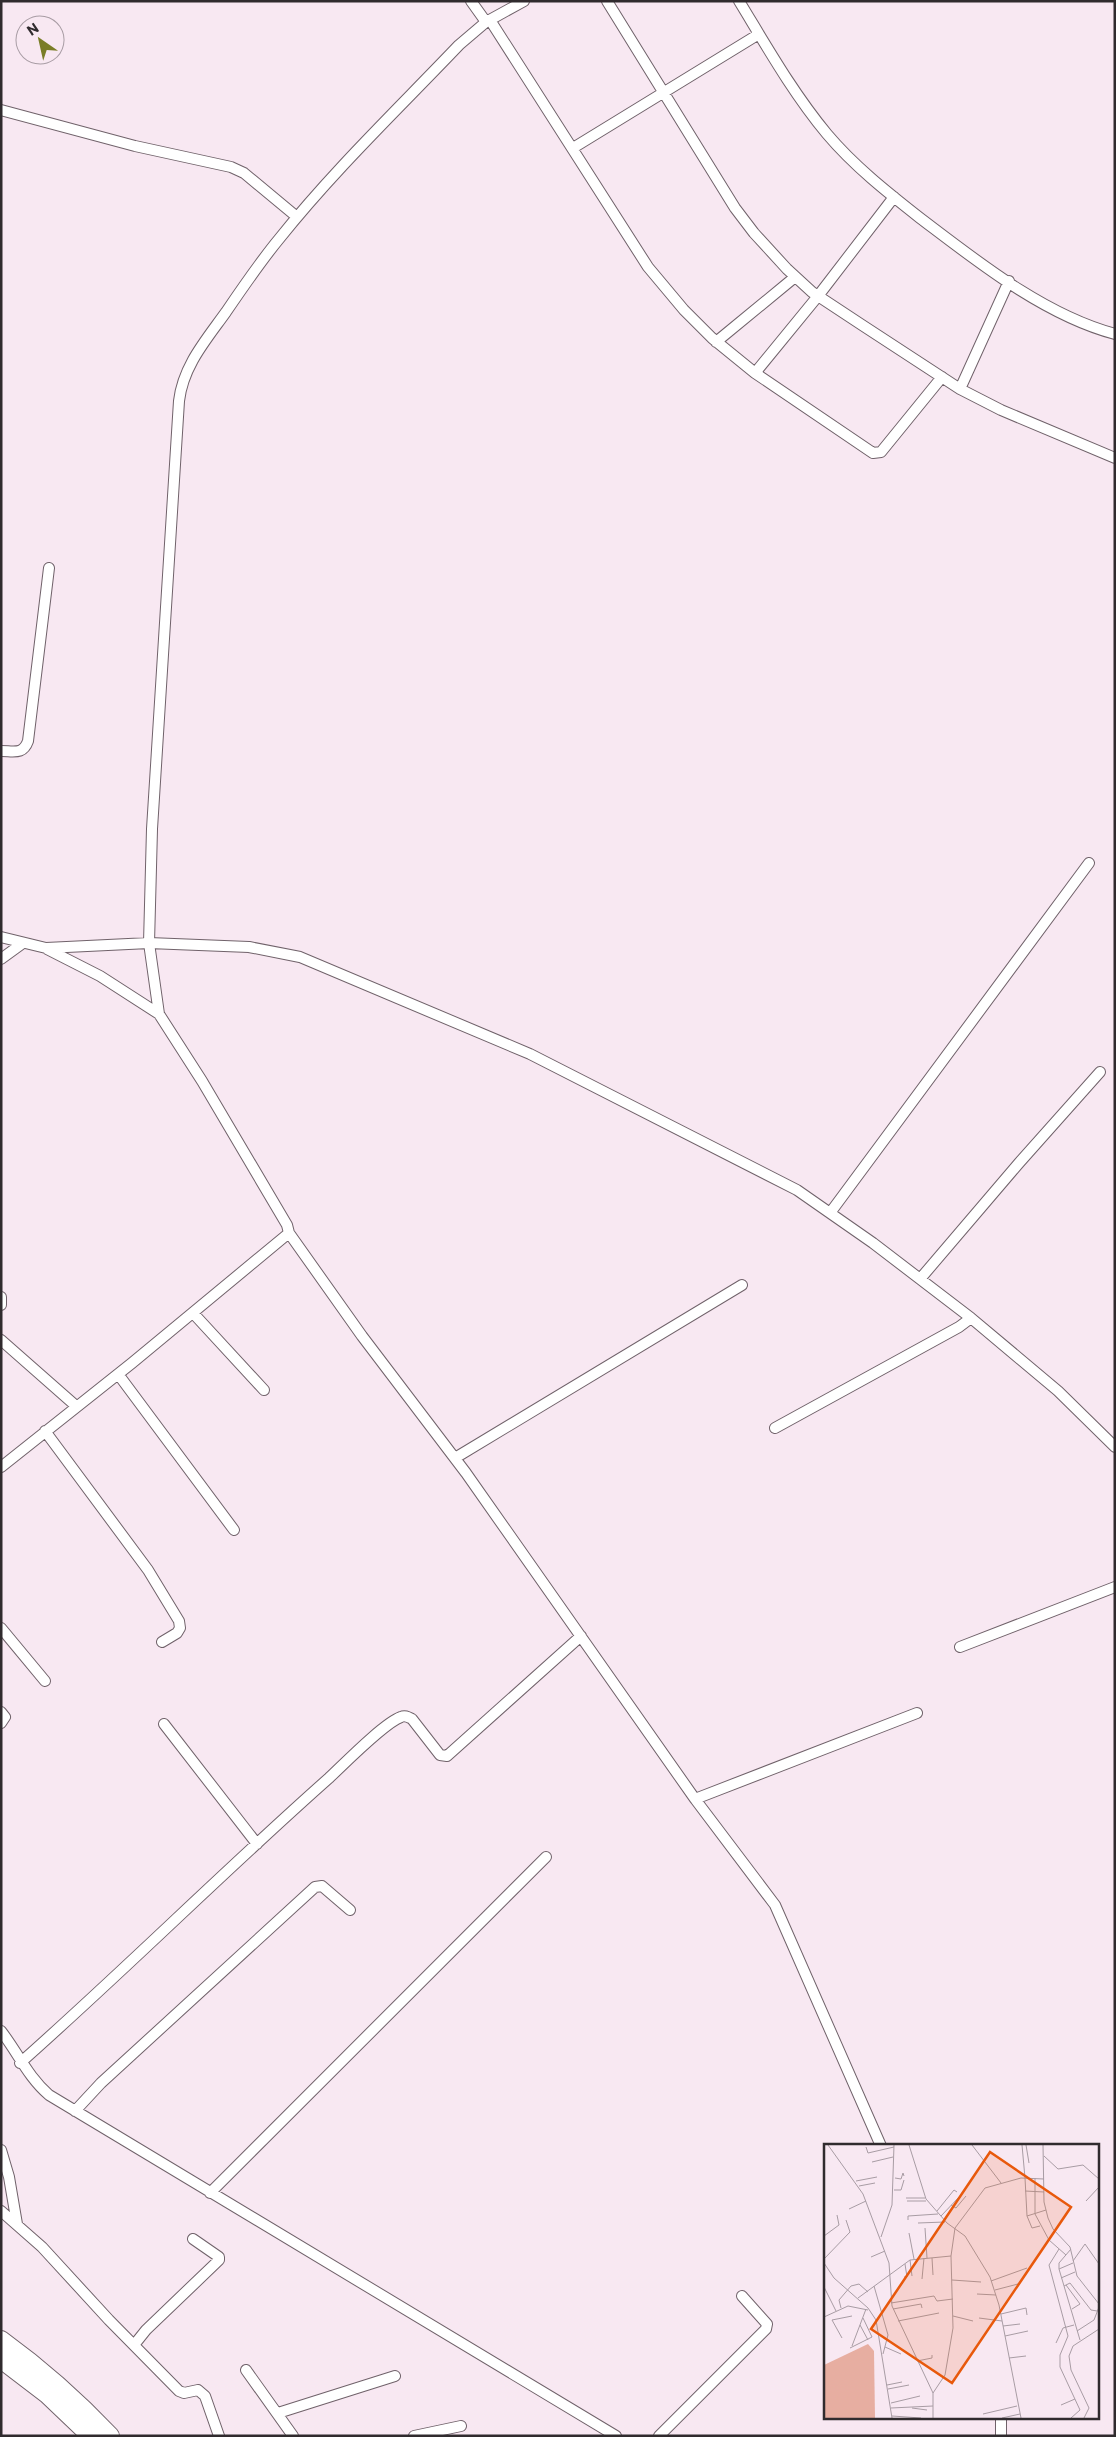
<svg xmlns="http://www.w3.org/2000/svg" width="1116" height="2437" viewBox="0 0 1116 2437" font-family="Commissioner,sans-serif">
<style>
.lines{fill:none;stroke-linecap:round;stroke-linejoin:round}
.minor-casing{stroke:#70626a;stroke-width:12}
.trunk-casing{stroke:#70626a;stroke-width:20}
.minor{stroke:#fff;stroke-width:10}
.trunk{stroke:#fff;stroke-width:18}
.inset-road{fill:none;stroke:#a89ca4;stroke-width:1}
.view{fill:#e8590c;fill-opacity:0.15;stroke:#e8590c;stroke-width:2.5}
.inset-edge{fill:none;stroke:#302b2e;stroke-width:2.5}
</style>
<rect width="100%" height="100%" fill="#f8e8f2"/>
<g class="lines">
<defs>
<path id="minor" d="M 471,1 L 486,22
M 607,1 L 735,208 L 754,233 L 787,269 L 812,292 L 862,325 L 960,389 L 1001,410 L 1115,458
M 739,1 C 767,47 793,93 827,134 C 854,166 887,192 920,218 C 978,262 1044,315 1115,334
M 490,20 L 648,267 L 684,310 L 712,338 L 755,373 L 873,453 L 881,452 L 942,377
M 1,110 L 135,146 L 231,167 L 244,173 L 297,217
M 573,148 L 759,34
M 716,342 L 795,277
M 755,373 L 818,296 L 894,197
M 960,389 L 1009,281
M 1,751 C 14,751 23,755 28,741 L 49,568
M 1,937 L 46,948 L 149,943 L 249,947 L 300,957 L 530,1054 L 797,1190 L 873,1243 L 971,1318 L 1058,1391 L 1115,1447
M 47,949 L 100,976 L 159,1014
M 1,959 L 23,943
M 830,1213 L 1089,863
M 289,1233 L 362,1336 L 466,1473 L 695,1799 L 775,1905 L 881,2146
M 920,1279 L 1019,1163 L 1100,1072
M 1,1297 L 1,1305
M 193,1313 L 264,1390
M 1,1340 L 76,1406
M 118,1374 L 234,1530
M 775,1428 L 959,1327 L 971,1318
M 45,1431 L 148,1570 L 179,1621 L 180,1628 L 177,1633 L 162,1642
M 455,1458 L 742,1285
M 1,1467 L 132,1363 L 289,1233 L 287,1225 L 202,1081 L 159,1014 L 149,943 L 152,829 L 179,401 C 183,366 206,340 226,312 C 243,287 260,262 279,239 C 334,170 399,108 459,45 L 486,22 L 524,1
M 1,1628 L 45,1681
M 960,1647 L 1115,1587
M 1,1712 L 5,1717 L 1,1723
M 164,1724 L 257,1844
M 695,1799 L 917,1713
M 1,2031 C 18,2053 28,2077 49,2095 L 616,2436
M 20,2063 C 125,1970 224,1871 329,1778 C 344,1764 384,1723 401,1717 C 405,1715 408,1717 412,1719 L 440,1755 L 447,1756 L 581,1636
M 75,2111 L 101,2083 L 315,1887 L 322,1886 L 350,1910
M 1,2150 L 9,2177 L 17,2224
M 210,2193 L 546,1857
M 1,2211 L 42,2247 L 109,2320 L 179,2391 L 184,2393 L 198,2390 L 205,2396 L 219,2436
M 134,2345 L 146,2330 L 219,2260 L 219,2257 L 193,2239
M 246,2370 L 293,2436
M 278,2413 L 395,2376
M 1001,2418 L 1001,2436
M 414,2436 L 461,2426
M 659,2436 L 766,2329 L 767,2324 L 742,2296"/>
<path id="trunk" d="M 1,2340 C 41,2369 76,2400 110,2436
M 1,2359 L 47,2394 L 91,2436"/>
</defs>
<use href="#minor" class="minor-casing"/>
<use href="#trunk" class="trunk-casing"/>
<use href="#minor" class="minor"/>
<use href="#trunk" class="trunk"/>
</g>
<g transform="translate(824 2144)">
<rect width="275" height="275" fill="#f8e8f2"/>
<path d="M 44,200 L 50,207 L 51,274 L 0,274 L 0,221 Z" fill="#e7aea1"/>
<path class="inset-road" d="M 4,1 L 39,50 L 65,119 L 68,162 L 109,249M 85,1 L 102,55 L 123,79 L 141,92 L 166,133 L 175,161 L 197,274M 148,1 L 177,39M 198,1 L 201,34M 202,1 L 205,19M 219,1 L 220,58 L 224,74 L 229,85 L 246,103 L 253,132 L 275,160M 42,3 L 44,9 L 70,3M 220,12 L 234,25 L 259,21 L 275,35M 48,18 L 69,13M 71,34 L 77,35 L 79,29 L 80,32M 201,34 L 203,72 L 208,84 L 216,82M 211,34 L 211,70 L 225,96 L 242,111M 32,37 L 53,33M 35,42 L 51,39M 70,46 L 77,46 L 80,36M 201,47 L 220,48M 82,54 L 101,54M 83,57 L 102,57M 262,57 L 275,43M 127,61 L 132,64 L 142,52M 25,65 L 42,57M 113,67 L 130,46 L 133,48M 117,72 L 136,52M 203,72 L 222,66M 84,76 L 84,72 L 114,70M 94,79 L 121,78M 101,84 L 103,114M 85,89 L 90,115M 0,92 L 15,81 L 13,71M 57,93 L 68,61 L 70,1M 235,105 L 225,121 L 244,192 L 236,211 L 236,223 L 256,266 L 247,274M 247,105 L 235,119 L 235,125 L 256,196M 47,113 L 61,107M 108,114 L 109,131M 0,115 L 26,88 L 22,76M 86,116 L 88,132M 249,117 L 261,100 L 275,120M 0,119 L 10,134 L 44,164 L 52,176 L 68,274M 235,125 L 249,119M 80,133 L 83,133 L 81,120M 237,134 L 251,128M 98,135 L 100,114M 128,136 L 157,138M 167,137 L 203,124M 242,141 L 256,160 L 248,165M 50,142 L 64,191 L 59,210M 240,142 L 246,139 L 267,166 L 273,167M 0,143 L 12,167M 171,146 L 194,140M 153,150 L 172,151M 34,154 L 86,116 L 127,112 L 131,84 L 161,44 L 197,34 L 220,35M 67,159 L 110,152 L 113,157 L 129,155M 17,164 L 15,156 L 27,142 L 35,140 L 44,148M 69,165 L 97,160 L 98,164M 177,170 L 202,164 L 203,171M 129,172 L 149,177M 0,173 L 24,162 L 44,166M 155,174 L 178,177M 74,177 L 115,169M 36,181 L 44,196M 179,182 L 196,180M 253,187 L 270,176 L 275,163M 181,192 L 204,187M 18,194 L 8,176 L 28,172M 232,199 L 239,184 L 250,181M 28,202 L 42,165M 61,203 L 77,210M 26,204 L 48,193 L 39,174M 185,214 L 202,212M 93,217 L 108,214 L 108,211M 63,241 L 78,238M 64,245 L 85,241M 67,259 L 96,252M 237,261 L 251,255M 67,264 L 109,262M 88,264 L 103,266M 159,270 L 193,262M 68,272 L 97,274M 109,274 L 109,249 L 121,231 L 129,184 L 127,112M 178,274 L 196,270M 260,274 L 265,264 L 247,226 L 245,212 L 249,202 L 275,185"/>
<path class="view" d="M 166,8 L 247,63 L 128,239 L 47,185 Z"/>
<rect width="275" height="275" class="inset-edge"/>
</g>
<rect width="1116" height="2437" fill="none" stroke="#302b2e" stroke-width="5"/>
<g transform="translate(40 40) rotate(326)"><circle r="24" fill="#f8e8f2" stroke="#a89ca4"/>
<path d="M0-4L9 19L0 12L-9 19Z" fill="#7a7d27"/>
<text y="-8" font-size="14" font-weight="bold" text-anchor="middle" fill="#302b2e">N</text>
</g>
</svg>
